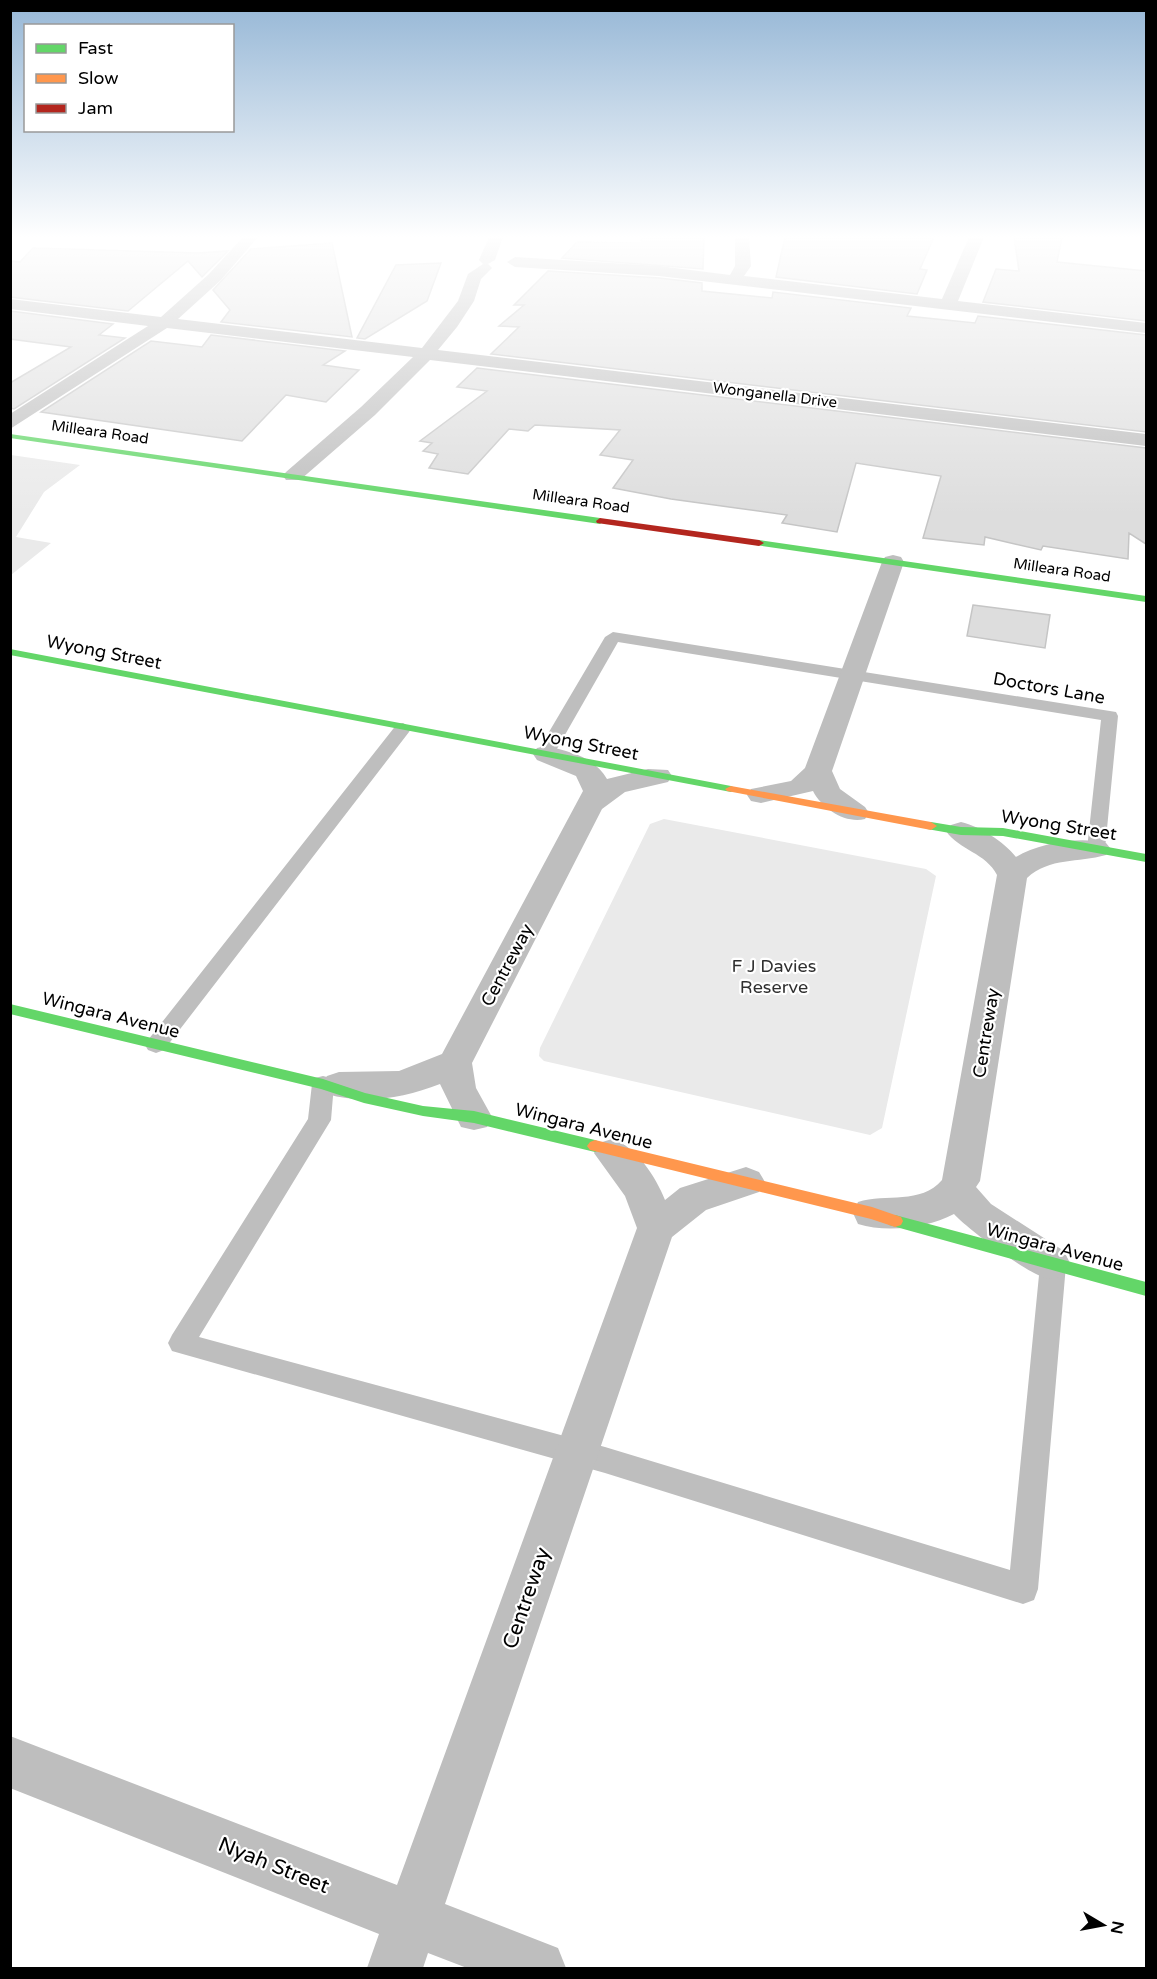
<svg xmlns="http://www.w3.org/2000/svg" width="1157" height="1979" viewBox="0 0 1157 1979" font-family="'Varela Round',sans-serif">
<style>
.green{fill:#eaeaea}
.building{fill:#ddd;stroke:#c5c5c5;stroke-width:1.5}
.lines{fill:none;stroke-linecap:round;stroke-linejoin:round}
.lane{fill:#bebebe;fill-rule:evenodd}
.street{fill:#bebebe;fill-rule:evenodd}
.fast{fill:#63d668;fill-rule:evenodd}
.slow{fill:#ff974d;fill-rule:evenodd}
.jam{fill:#b3261e;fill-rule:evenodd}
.labels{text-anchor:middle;stroke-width:4.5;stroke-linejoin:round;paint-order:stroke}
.far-street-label{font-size:15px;fill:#000;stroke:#fff}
.street-label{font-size:18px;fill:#000;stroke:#fff}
.park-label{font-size:18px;fill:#303030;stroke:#fff}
.near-street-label{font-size:21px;fill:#000;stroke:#fff}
</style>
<rect width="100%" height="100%" fill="#fff"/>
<path class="green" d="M 11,455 L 80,465 L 44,492 L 16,537 L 51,543 L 11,575 Z
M 664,819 L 926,869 L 936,876 L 882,1128 L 870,1135 L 544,1061 L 539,1056 L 540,1048 L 650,824 Z"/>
<path class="building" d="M 642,237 L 704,237 L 703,269 L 562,258 L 577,242 L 641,243 Z
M 785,237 L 934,237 L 920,269 L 927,270 L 917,294 L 776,277 Z
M 1014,237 L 1062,237 L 1057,262 L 1146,271 L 1146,321 L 983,302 L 996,269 L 1019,271 Z
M 332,243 L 352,337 L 221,322 L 230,310 L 213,290 L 251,249 Z
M 33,248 L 198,253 L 228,251 L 202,277 L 188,261 L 128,311 L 10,297 L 10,261 L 20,262 Z
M 441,263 L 427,301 L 365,339 L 357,338 L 396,265 Z
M 548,271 L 659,278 L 702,283 L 702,291 L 772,298 L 773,292 L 911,308 L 907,316 L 975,323 L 978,316 L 1146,335 L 1146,432 L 491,354 L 519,327 L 499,326 L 524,305 L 514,305 Z
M 10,311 L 113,324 L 99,335 L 125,338 L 14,409 L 10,408 L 10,383 L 71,347 L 10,339 Z
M 211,335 L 345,351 L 323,365 L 359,370 L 326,402 L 286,395 L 242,441 L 41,412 L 151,341 L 202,347 Z
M 477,368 L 1146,448 L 1146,544 L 1129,533 L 1128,559 L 1043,546 L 1041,550 L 985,537 L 984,545 L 923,538 L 941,476 L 856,463 L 837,532 L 782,523 L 787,515 L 671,499 L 613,488 L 633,460 L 600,455 L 620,430 L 535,425 L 528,431 L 509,429 L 468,474 L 429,468 L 438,454 L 423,451 L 432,443 L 420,441 L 487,391 L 457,387 Z
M 973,605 L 1050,615 L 1045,648 L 967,636 Z"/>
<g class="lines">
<path class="lane" d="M 613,632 L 1116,712 L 1118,716 L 1105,849 L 1096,855 L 1087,849 L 1101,720 L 618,642 L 554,754 L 551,758 L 539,758 L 536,754 L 605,637 Z
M 403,723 L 411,728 L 409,732 L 164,1050 L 156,1053 L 148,1050 L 145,1045 L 148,1040 L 397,724 Z
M 323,1076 L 331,1078 L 334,1084 L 331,1120 L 199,1337 L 605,1447 L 1010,1570 L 1040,1265 L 1044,1258 L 1053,1255 L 1062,1258 L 1066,1265 L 1038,1589 L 1034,1600 L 1023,1604 L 605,1473 L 172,1351 L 168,1343 L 172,1335 L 308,1119 L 312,1084 L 315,1078 Z"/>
<path class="street" d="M 243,237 L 258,237 L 221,280 L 178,319 L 422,348 L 458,301 L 468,274 L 483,264 L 479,260 L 489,237 L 503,237 L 495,260 L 488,264 L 492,268 L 481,279 L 474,301 L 457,327 L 438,350 L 1146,434 L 1146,446 L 430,360 L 375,415 L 300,480 L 286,480 L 283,476 L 286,472 L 361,407 L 413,357 L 167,328 L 10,429 L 10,414 L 148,326 L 10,309 L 10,299 L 161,317 L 209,274 Z
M 735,237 L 749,237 L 751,266 L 744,276 L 942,299 L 969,237 L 984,237 L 958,301 L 1146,323 L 1146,333 L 659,276 L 515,267 L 507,262 L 515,257 L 659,266 L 730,275 L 735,266 Z
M 893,555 L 901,557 L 904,562 L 832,771 L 840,789 L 865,807 L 869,813 L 865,819 C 846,824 822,809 813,791 L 761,803 L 751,801 L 747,795 L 751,789 L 791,781 L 805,768 L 882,562 L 885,557 Z
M 547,746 C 571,752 594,757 607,779 L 648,769 L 668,770 L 672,776 L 668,782 L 625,792 L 602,809 L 472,1063 L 476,1088 L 492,1117 L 487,1127 L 474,1130 L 461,1127 L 440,1084 C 404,1098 364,1105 327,1094 L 321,1085 L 327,1076 L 339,1072 L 399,1071 L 442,1054 L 583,791 L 576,776 L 537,760 L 533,754 L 537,748 Z
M 961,822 C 981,827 1003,841 1016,857 C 1039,843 1080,836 1106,843 L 1111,849 L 1106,855 C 1078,863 1050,857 1027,878 L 980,1181 L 976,1187 L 991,1204 L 1064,1251 L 1070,1263 L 1064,1275 C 1060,1276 1055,1279 1051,1279 C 1035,1280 965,1227 954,1214 C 927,1228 887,1233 858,1224 L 853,1213 L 858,1202 C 886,1193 921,1205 942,1180 L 997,875 C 986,853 959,850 946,831 L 951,825 Z
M 612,1139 C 636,1146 656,1177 665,1200 L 680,1188 L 746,1167 L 759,1172 L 765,1182 L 759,1192 L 706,1210 L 672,1237 L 445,1904 L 558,1948 L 566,1968 L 467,1968 L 428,1953 L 423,1968 L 367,1968 L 379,1934 L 10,1788 L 10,1736 L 397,1885 L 637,1228 L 625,1196 L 594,1153 L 599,1143 Z"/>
<path class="fast" d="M 10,434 L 600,518 L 604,521 L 600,524 L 10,438 Z
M 759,540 L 1146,596 L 1146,602 L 756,545 L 754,543 Z
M 10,649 L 731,786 L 737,789 L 731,792 L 10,655 Z
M 931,822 L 961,827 L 1003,828 L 1146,854 L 1146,862 L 1003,836 L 961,835 L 927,829 L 925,826 L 927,823 Z
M 10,1004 L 323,1079 L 365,1093 L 423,1106 L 474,1111 L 595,1140 L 600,1142 L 603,1146 L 600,1150 L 595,1152 L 474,1123 L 423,1116 L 364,1103 L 321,1089 L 10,1014 Z
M 895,1215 L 1146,1282 L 1146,1296 L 889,1225 L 887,1221 L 889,1217 Z"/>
<path class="slow" d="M 731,786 L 931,822 L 937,826 L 931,830 L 727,791 L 725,789 Z
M 595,1140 L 872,1207 L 901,1217 L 903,1221 L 901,1225 L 895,1227 L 871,1219 L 590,1150 L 587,1146 L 590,1142 Z"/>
<path class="jam" d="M 600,518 L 759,540 L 764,543 L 759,546 L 597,523 L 596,521 Z"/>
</g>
<linearGradient id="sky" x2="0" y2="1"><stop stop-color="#96b7d6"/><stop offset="0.46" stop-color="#fff"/><stop offset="1" stop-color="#fff" stop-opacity="0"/></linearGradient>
<rect width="1157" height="515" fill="url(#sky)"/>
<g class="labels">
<g class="far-street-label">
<text transform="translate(775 395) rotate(7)" y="5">Wonganella Drive</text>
<text transform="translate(100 432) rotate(8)" y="5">Milleara Road</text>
<text transform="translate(581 501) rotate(8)" y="5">Milleara Road</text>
<text transform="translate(1062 570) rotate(8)" y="5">Milleara Road</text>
</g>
<g class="street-label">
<text transform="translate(104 652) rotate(11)" y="6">Wyong Street</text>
<text transform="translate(1049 688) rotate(10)" y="6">Doctors Lane</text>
<text transform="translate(581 743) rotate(11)" y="6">Wyong Street</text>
<text transform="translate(1059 825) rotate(9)" y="6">Wyong Street</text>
<text transform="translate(507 965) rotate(-62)" y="6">Centreway</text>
<text transform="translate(111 1015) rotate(14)" y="6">Wingara Avenue</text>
<text transform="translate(986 1033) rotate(-81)" y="6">Centreway</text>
<text transform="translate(584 1126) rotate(14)" y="6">Wingara Avenue</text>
<text transform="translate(1055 1247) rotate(15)" y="6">Wingara Avenue</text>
</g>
<g class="park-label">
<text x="774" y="972">F J Davies<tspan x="774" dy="21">Reserve</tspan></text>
</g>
<g class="near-street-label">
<text transform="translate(526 1598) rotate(-71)" y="7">Centreway</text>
<text transform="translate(274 1865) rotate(22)" y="7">Nyah Street</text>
</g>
</g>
<rect width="1157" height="1979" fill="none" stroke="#000000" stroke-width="24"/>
<rect x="24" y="24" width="210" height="108" fill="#ffffff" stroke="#999999" stroke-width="1.5"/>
<rect x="36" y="44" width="30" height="9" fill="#63d668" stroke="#999999" stroke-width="1.5"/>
<text x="78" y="54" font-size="18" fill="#000000">Fast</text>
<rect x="36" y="74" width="30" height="9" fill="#ff974d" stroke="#999999" stroke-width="1.5"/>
<text x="78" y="84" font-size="18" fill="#000000">Slow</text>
<rect x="36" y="104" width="30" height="9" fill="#b3261e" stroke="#999999" stroke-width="1.5"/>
<text x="78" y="114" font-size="18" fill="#000000">Jam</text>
<g transform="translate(1103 1925) rotate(100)" stroke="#ffffff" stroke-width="4.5" paint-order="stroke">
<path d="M0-4.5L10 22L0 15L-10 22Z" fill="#000000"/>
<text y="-9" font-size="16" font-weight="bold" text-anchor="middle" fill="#000000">N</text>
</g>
</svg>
